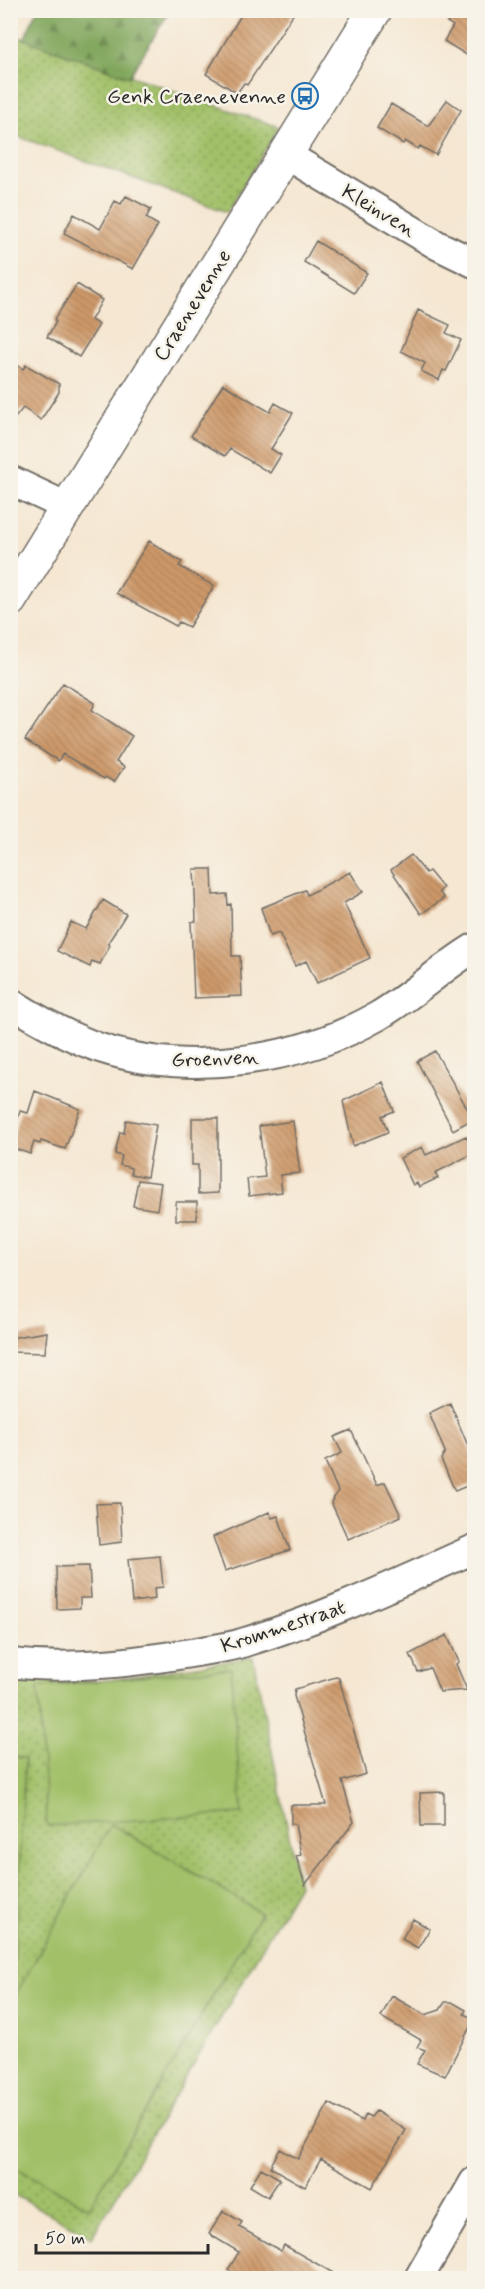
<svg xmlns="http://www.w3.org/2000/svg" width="485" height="2289" viewBox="0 0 485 2289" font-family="Mynerve,sans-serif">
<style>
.grass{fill:url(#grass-dots);stroke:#66764a;stroke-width:1.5}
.forest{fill:url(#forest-firs);stroke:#566844;stroke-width:1.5}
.garden{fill:#a1c068;stroke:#66764a;stroke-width:1.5}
.building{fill:url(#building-back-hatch)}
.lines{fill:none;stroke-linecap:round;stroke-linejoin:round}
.minor-casing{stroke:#726d65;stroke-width:32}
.tertiary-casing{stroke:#726d65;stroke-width:36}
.minor{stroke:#fff;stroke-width:28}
.tertiary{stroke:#fff;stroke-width:33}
.labels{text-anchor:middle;stroke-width:5;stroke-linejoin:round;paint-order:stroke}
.poi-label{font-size:21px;fill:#2b2b2b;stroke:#f7f3e8;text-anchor:end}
.street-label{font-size:21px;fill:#2b2b2b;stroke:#f7f3e8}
</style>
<defs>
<pattern id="grass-dots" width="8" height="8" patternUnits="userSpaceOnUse" patternTransform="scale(1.5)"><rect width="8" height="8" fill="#a1c068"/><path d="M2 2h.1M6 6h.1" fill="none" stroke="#839c56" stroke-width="1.8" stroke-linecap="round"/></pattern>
<pattern id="forest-firs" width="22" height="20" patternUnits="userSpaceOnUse" patternTransform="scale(1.5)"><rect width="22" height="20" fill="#80a65c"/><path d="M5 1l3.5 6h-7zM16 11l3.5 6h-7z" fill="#69874c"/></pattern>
<pattern id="building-back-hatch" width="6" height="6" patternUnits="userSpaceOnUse" patternTransform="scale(1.5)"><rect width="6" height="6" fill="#ce9969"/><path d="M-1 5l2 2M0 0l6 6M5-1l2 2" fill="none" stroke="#a77d57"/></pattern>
</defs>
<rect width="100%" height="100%" fill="#f7f3e8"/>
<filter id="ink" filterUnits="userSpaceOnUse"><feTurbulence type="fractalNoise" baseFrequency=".0167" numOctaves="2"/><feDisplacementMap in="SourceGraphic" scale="12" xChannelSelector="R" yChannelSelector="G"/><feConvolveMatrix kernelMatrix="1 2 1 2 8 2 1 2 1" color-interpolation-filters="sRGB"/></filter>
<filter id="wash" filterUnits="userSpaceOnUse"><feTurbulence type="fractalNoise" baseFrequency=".008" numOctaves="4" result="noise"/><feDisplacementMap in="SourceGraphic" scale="24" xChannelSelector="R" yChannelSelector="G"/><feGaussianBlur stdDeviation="1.35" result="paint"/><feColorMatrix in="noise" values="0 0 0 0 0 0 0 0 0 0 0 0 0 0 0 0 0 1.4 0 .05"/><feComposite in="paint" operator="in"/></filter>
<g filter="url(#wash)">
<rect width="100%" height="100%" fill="#f5e7d2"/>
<path class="grass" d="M 10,34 L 279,127 L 227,212 L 11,134 Z
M 253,1657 L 299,1885 L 92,2237 L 11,2193 L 11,1677 L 103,1681 Z"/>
<path class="forest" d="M 37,10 L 170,10 L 170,11 L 129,77 L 24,39 Z"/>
<path class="garden" d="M 231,1668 L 242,1813 L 47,1826 L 38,1687 Z
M 11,1757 L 25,1758 L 13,1986 L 10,1985 Z
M 111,1824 L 261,1913 L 89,2208 L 11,2165 L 11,2003 Z"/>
<g id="blocks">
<path class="building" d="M 244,10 L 296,10 L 247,85 L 244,83 L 237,93 L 206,74 Z
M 454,10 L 474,10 L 474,47 L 468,56 L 444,41 L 453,26 L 447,22 Z
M 447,100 L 461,110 L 436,155 L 420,146 L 418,149 L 405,141 L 403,144 L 377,128 L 391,104 L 428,126 Z
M 126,196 L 151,209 L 146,218 L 158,225 L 133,269 L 64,233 L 74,214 L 100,229 L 115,201 L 121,204 Z
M 316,241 L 367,273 L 354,293 L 304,262 Z
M 77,284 L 102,300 L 91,320 L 99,325 L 79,357 L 47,337 L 56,322 L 54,320 Z
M 418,310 L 450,325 L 446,333 L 461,340 L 446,371 L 443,370 L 439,380 L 421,371 L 425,363 L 401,351 Z
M 10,361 L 23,369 L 26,365 L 59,384 L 59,392 L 41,420 L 23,408 L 10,424 Z
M 223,384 L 270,412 L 275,403 L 293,413 L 271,449 L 281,455 L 270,473 L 230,449 L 225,456 L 191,436 Z
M 149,541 L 182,562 L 179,566 L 214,586 L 189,627 L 179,622 L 176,626 L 116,593 Z
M 63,683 L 95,703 L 92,710 L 132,736 L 116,762 L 124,767 L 114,782 L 105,777 L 104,779 L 63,754 L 58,761 L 25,740 Z
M 411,855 L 426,873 L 429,871 L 443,888 L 439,892 L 444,898 L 421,914 L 391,870 Z
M 194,869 L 212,869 L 213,895 L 227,894 L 228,905 L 231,904 L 232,956 L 240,956 L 242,996 L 194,998 L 191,922 L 196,921 Z
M 350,872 L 363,892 L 344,903 L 370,958 L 317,983 L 306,961 L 295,966 L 279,933 L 270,936 L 261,908 L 305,890 L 307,895 Z
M 103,900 L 126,914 L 108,943 L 110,945 L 100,964 L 92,961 L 90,967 L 57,951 L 71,922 L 86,929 Z
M 435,1051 L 473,1119 L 453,1130 L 417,1061 Z
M 383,1082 L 394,1111 L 382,1116 L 388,1132 L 353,1146 L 343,1101 Z
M 35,1091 L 80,1109 L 65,1149 L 41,1141 L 40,1144 L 34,1142 L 30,1154 L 10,1147 L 20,1111 L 28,1113 Z
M 192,1118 L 218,1118 L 218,1193 L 198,1194 L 198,1165 L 192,1165 Z
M 126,1120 L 156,1125 L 147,1177 L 131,1174 L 131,1168 L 120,1165 L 122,1156 L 115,1154 L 120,1132 L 124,1133 Z
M 293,1121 L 300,1173 L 280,1175 L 282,1192 L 249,1196 L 247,1179 L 265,1177 L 259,1126 Z
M 466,1136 L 474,1153 L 435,1173 L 438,1178 L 419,1187 L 417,1183 L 413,1185 L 400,1158 L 422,1147 L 426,1155 Z
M 138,1180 L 161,1183 L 157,1210 L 133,1206 Z
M 176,1202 L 197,1202 L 197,1220 L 176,1220 Z
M 47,1332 L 45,1353 L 10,1352 L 10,1338 Z
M 450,1403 L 474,1460 L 474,1483 L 455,1491 L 441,1459 L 445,1452 L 429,1413 Z
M 351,1430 L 377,1485 L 385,1482 L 401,1516 L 348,1539 L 331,1502 L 338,1491 L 325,1461 L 342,1453 L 334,1437 Z
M 120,1503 L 122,1542 L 99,1545 L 96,1504 Z
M 269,1512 L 272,1518 L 278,1516 L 290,1550 L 225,1571 L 213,1537 Z
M 160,1556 L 163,1587 L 154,1588 L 155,1599 L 132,1602 L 128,1559 Z
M 89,1566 L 91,1598 L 80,1598 L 80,1608 L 57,1609 L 56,1567 Z
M 447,1635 L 459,1662 L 456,1664 L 467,1690 L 440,1692 L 430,1668 L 418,1672 L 410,1654 Z
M 336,1677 L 339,1678 L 366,1774 L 342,1781 L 354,1822 L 305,1885 L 296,1856 L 301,1855 L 295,1824 L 291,1824 L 291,1805 L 326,1805 L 294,1696 L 295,1689 Z
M 444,1792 L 444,1826 L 421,1826 L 420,1793 Z
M 413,1919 L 430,1929 L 418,1948 L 402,1939 Z
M 392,1996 L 425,2015 L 440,2010 L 445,2002 L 452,2002 L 466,2010 L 464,2014 L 474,2019 L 445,2076 L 417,2064 L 425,2050 L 417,2047 L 421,2040 L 381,2017 Z
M 329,2103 L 362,2121 L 365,2114 L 371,2117 L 376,2111 L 406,2130 L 372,2188 L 321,2159 L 305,2187 L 270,2167 L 280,2149 L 298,2159 Z
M 261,2168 L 280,2179 L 268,2197 L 250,2186 Z
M 223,2211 L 242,2222 L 239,2227 L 281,2251 L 284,2245 L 342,2278 L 241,2278 L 228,2270 L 239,2252 L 209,2234 Z"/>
</g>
</g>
<g filter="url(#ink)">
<use href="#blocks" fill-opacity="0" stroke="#726d65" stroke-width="1.5"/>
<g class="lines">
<defs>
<path id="minor" d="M 285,154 L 437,245 L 474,263
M 10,480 L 67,507
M 10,1002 C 38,1020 69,1037 100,1048 C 188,1077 298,1062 378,1016 C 412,996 441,968 474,948
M 10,1663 C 72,1670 136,1662 197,1652 C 211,1649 227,1648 242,1643 C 322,1619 398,1583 474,1549
M 419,2278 L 474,2182"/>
<path id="tertiary" d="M 10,600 L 375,10"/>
</defs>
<use href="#minor" class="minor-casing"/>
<use href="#tertiary" class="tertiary-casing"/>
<use href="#minor" class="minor"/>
<use href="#tertiary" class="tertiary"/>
</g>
</g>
<defs>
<symbol id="bus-ring" viewBox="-11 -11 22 22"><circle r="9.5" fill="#f7f3e8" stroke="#1f6fb2" stroke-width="1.5"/><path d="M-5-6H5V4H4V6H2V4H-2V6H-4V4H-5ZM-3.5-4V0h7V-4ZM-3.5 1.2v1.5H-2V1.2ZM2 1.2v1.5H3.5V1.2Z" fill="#1f6fb2"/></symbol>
</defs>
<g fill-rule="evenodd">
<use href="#bus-ring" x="290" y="81" width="30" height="30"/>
</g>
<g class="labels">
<g class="poi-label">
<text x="286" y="103">Genk Craenevenne</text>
</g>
<g class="street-label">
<text transform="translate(379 210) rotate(31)" y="7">Kleinven</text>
<text transform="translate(192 305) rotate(-58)" y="7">Craenevenne</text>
<text transform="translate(215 1058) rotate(-2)" y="7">Groenven</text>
<text transform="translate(283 1626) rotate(-18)" y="7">Krommestraat</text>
</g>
</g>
<rect width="485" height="2289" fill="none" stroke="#f7f3e8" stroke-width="36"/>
<path d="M36 2244v9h172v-9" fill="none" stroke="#2b2b2b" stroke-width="3"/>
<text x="45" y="2244" font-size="18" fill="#2b2b2b" stroke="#f7f3e8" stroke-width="4.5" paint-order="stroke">50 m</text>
</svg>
